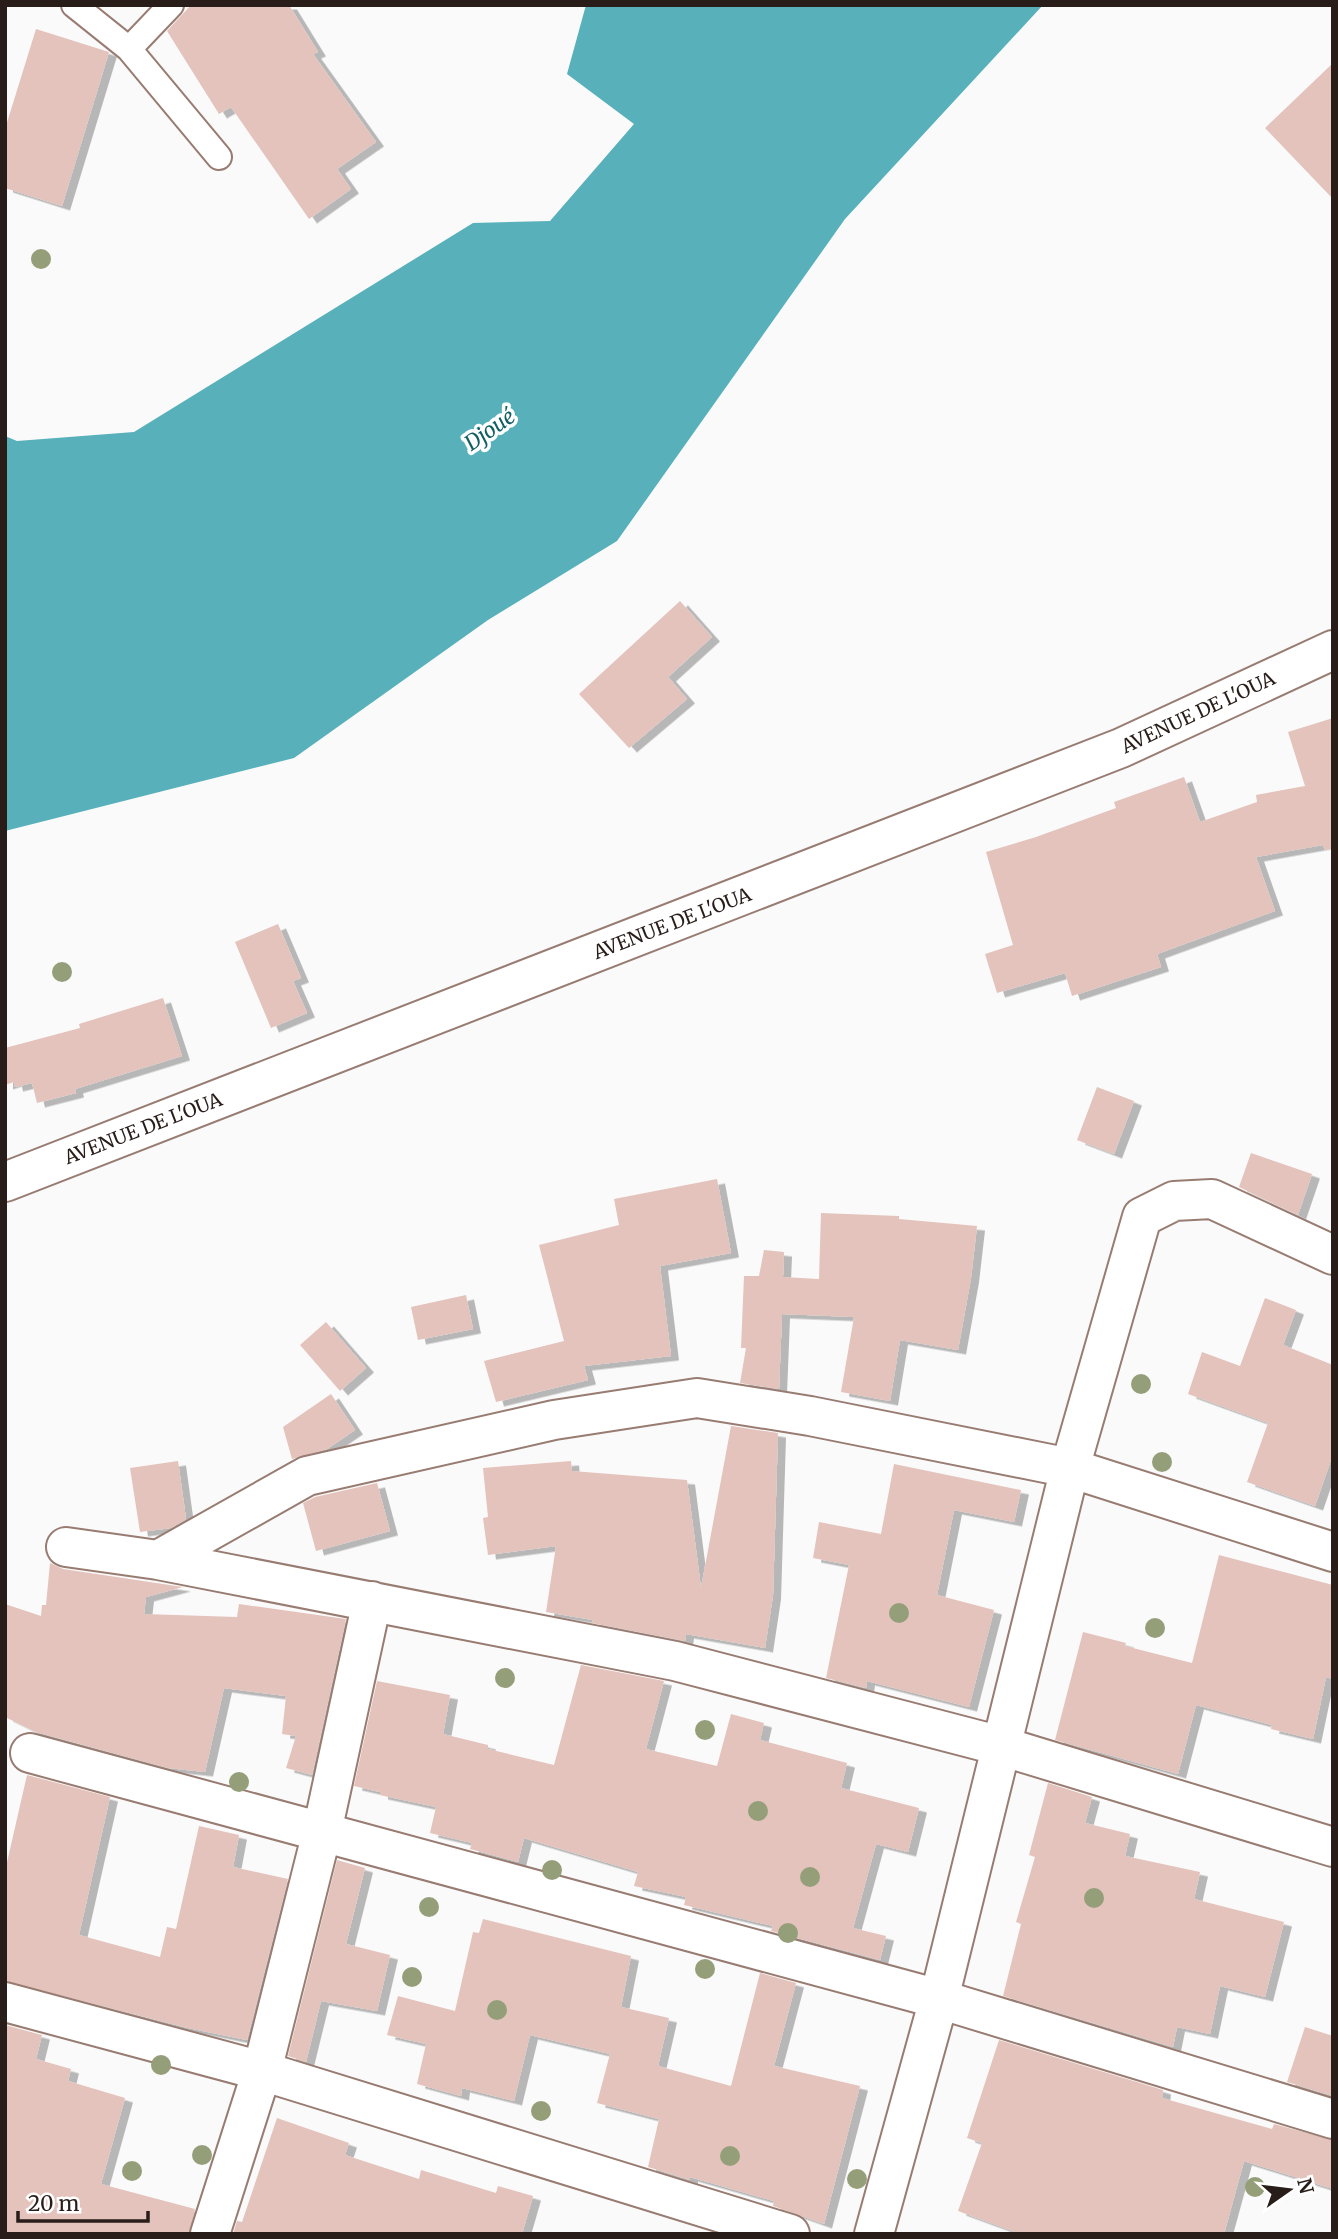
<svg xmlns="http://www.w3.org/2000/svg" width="1338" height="2239" viewBox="0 0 1338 2239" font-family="Merriweather,serif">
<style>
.water{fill:#57b0ba}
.building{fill:#e4c3bc;filter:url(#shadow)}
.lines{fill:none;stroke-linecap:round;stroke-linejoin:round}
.lane-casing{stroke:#987c72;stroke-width:28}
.street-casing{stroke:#987c72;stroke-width:42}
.primary-casing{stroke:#987c72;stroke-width:42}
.lane{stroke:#fff;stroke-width:24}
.street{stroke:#fff;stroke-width:38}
.primary{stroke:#fff;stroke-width:38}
.tree{fill:#949f7a}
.labels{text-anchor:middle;stroke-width:7;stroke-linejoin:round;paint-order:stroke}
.street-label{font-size:19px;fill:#281d19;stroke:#fff}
.water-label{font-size:21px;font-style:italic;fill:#115e64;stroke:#fff}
</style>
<defs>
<filter id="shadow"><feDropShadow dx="8" dy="4.5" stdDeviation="0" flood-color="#0004"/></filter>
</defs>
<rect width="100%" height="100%" fill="#fafafa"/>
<path class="water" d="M 586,5 L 1043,5 L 845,219 L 617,541 L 488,620 L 294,758 L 5,831 L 5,436 L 17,441 L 134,432 L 473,223 L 550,221 L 634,124 L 567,74 Z"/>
<path class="building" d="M 191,5 L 289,5 L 318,52 L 313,54 L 376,142 L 337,169 L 351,189 L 309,219 L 231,107 L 219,114 L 167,31 Z
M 36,29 L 109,52 L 62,206 L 5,188 L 5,129 Z
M 1333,63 L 1333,199 L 1265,128 Z
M 680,601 L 712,637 L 668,677 L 687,699 L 629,748 L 579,694 Z
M 1333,718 L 1333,849 L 1325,850 L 1323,845 L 1256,857 L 1275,911 L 1157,954 L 1161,967 L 1072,996 L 1065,973 L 997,993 L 985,954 L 1013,945 L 986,852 L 1036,837 L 1116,808 L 1114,802 L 1184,777 L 1200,822 L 1257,802 L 1256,795 L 1305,786 L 1288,732 Z
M 278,924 L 301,978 L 293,981 L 307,1013 L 271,1028 L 235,942 Z
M 163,998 L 182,1056 L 75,1089 L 76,1093 L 37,1103 L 32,1083 L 15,1087 L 14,1082 L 5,1085 L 5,1048 L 80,1028 L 79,1024 Z
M 1097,1087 L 1134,1101 L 1114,1154 L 1077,1140 Z
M 1251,1153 L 1312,1174 L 1298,1215 L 1239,1187 Z
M 717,1179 L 731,1253 L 660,1266 L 671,1356 L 584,1366 L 588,1380 L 496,1402 L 484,1361 L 564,1341 L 539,1245 L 619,1225 L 614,1199 Z
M 821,1213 L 899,1216 L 899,1219 L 977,1226 L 971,1278 L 958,1350 L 900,1340 L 890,1401 L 841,1392 L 854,1317 L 782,1314 L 779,1389 L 740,1383 L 746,1348 L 741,1348 L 744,1276 L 759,1276 L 764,1250 L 784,1252 L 783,1277 L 819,1279 Z
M 466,1295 L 473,1329 L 418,1340 L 411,1307 Z
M 1265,1298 L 1296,1310 L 1283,1345 L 1333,1365 L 1333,1454 L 1315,1506 L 1247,1482 L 1268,1423 L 1188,1394 L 1202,1352 L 1240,1366 Z
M 326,1322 L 366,1368 L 340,1391 L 300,1345 Z
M 331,1394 L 355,1430 L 327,1449 L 292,1459 L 283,1427 Z
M 731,1426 L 778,1433 L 773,1595 L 765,1648 L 686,1634 L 685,1641 L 592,1623 L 593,1620 L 546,1612 L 556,1546 L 488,1555 L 483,1518 L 488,1517 L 483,1468 L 571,1461 L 572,1471 L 687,1480 L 701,1588 Z
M 178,1461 L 186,1519 L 171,1528 L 140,1532 L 130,1468 Z
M 894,1464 L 1021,1490 L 1014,1522 L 954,1510 L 937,1595 L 994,1610 L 969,1707 L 867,1681 L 866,1688 L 826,1678 L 849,1565 L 813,1558 L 819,1522 L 881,1534 Z
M 377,1483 L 390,1531 L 316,1551 L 303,1503 L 315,1497 Z
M 1219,1555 L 1333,1585 L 1333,1679 L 1326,1677 L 1313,1739 L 1271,1729 L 1272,1725 L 1196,1705 L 1178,1774 L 1055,1740 L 1083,1632 L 1126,1643 L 1125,1646 L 1192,1663 Z
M 50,1563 L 63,1569 L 183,1587 L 146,1597 L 144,1614 L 237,1617 L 239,1604 L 346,1619 L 312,1775 L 286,1768 L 296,1736 L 282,1734 L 286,1696 L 224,1688 L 205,1772 L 168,1768 L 36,1732 L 5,1717 L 5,1604 L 41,1616 L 42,1605 L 46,1605 Z
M 581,1665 L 664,1681 L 646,1749 L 717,1766 L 731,1714 L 764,1723 L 760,1740 L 847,1763 L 841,1788 L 919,1808 L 908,1852 L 876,1844 L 853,1928 L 886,1936 L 880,1960 L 771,1931 L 773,1926 L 684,1905 L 686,1897 L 634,1886 L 638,1872 L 524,1838 L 518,1862 L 470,1849 L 472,1843 L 430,1833 L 436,1807 L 380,1795 L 380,1792 L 354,1786 L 377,1681 L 450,1695 L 443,1734 L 488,1745 L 488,1749 L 554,1765 Z
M 27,1775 L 110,1797 L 79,1935 L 160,1957 L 167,1927 L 176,1929 L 199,1826 L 239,1835 L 233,1867 L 288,1879 L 247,2040 L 188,2028 L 5,1981 L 5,1871 Z
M 1048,1783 L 1092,1797 L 1085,1823 L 1130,1834 L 1125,1856 L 1200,1872 L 1194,1899 L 1284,1922 L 1265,1997 L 1220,1986 L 1210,2034 L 1177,2027 L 1173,2047 L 1003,1996 L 1021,1924 L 1016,1922 L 1035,1857 L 1029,1855 Z
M 337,1860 L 365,1868 L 346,1944 L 390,1955 L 377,2011 L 321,2001 L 306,2062 L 288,2056 Z
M 483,1919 L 631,1956 L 621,2007 L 669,2018 L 658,2066 L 731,2086 L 760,1973 L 796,1983 L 774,2066 L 860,2086 L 824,2224 L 773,2206 L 774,2201 L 690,2177 L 690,2180 L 648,2167 L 659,2119 L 597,2103 L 610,2054 L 530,2035 L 514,2101 L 462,2088 L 461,2096 L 417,2084 L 426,2044 L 387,2035 L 398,1996 L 455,2011 L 473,1932 L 479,1933 Z
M 5,2025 L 42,2035 L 36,2059 L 71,2069 L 68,2081 L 125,2098 L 101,2184 L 195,2209 L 189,2234 L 5,2234 Z
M 1305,2027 L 1333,2036 L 1333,2096 L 1287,2082 Z
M 999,2040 L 1163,2090 L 1162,2098 L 1272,2129 L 1274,2124 L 1333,2140 L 1333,2189 L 1244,2161 L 1224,2234 L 1021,2234 L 958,2211 L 982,2143 L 967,2138 Z
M 277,2118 L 349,2143 L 345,2155 L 419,2179 L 421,2170 L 496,2193 L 498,2186 L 533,2196 L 522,2234 L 233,2234 L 237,2221 L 242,2222 Z"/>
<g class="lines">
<defs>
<path id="lane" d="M 74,5 L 129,49 L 219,157
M 129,49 L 171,5"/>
<path id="street" d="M 66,1547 L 158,1560 L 675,1661 L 1001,1746 L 1333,1847
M 158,1560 L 307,1476 L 554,1420 L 697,1398 L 810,1416 L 1070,1468 L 1333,1552
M 30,1753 L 939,1999 L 1333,2119
M 5,2002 L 262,2071 L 790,2234
M 210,2234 L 262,2071 L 322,1832 L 372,1601
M 874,2234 L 939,1999 L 1070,1468 L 1142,1217 L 1174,1201 L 1212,1199 L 1333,1255"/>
<path id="primary" d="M 5,1182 L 1121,748 L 1333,650"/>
</defs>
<use href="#lane" class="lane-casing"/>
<use href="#street" class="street-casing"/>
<use href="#primary" class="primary-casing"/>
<use href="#lane" class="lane"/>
<use href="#street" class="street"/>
<use href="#primary" class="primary"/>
</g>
<g class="tree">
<circle cx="41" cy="259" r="10"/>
<circle cx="62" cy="972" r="10"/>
<circle cx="1141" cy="1384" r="10"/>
<circle cx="1162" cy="1462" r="10"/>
<circle cx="899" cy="1613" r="10"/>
<circle cx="1155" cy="1628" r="10"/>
<circle cx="505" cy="1678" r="10"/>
<circle cx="705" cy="1730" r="10"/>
<circle cx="239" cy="1782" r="10"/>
<circle cx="758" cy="1811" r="10"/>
<circle cx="552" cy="1870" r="10"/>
<circle cx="810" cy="1877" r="10"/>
<circle cx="1094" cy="1898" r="10"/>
<circle cx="429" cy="1907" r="10"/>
<circle cx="788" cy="1933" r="10"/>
<circle cx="705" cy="1969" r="10"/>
<circle cx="412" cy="1977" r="10"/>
<circle cx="497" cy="2010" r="10"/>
<circle cx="161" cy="2065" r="10"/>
<circle cx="541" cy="2111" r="10"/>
<circle cx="202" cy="2155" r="10"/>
<circle cx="730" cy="2156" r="10"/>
<circle cx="132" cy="2171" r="10"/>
<circle cx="857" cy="2179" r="10"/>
<circle cx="1255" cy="2187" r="10"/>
</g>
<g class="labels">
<g class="street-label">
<text transform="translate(1198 712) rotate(-25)" y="7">AVENUE DE L'OUA</text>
<text transform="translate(672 923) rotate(-21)" y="7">AVENUE DE L'OUA</text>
<text transform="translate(143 1128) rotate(-21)" y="7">AVENUE DE L'OUA</text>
</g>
<g class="water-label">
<text transform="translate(490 430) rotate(-35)" y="7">Djoué</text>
</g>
</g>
<rect width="1338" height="2239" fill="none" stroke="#281d19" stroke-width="14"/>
<g transform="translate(1289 2190) rotate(76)" stroke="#ffffff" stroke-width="5" paint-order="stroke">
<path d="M0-5L12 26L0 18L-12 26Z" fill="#281d19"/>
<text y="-10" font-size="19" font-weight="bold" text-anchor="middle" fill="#281d19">N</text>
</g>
<path d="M18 2211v10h130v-10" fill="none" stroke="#281d19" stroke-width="3.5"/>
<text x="28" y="2211" font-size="21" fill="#281d19" stroke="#ffffff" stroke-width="5" paint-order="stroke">20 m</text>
</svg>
